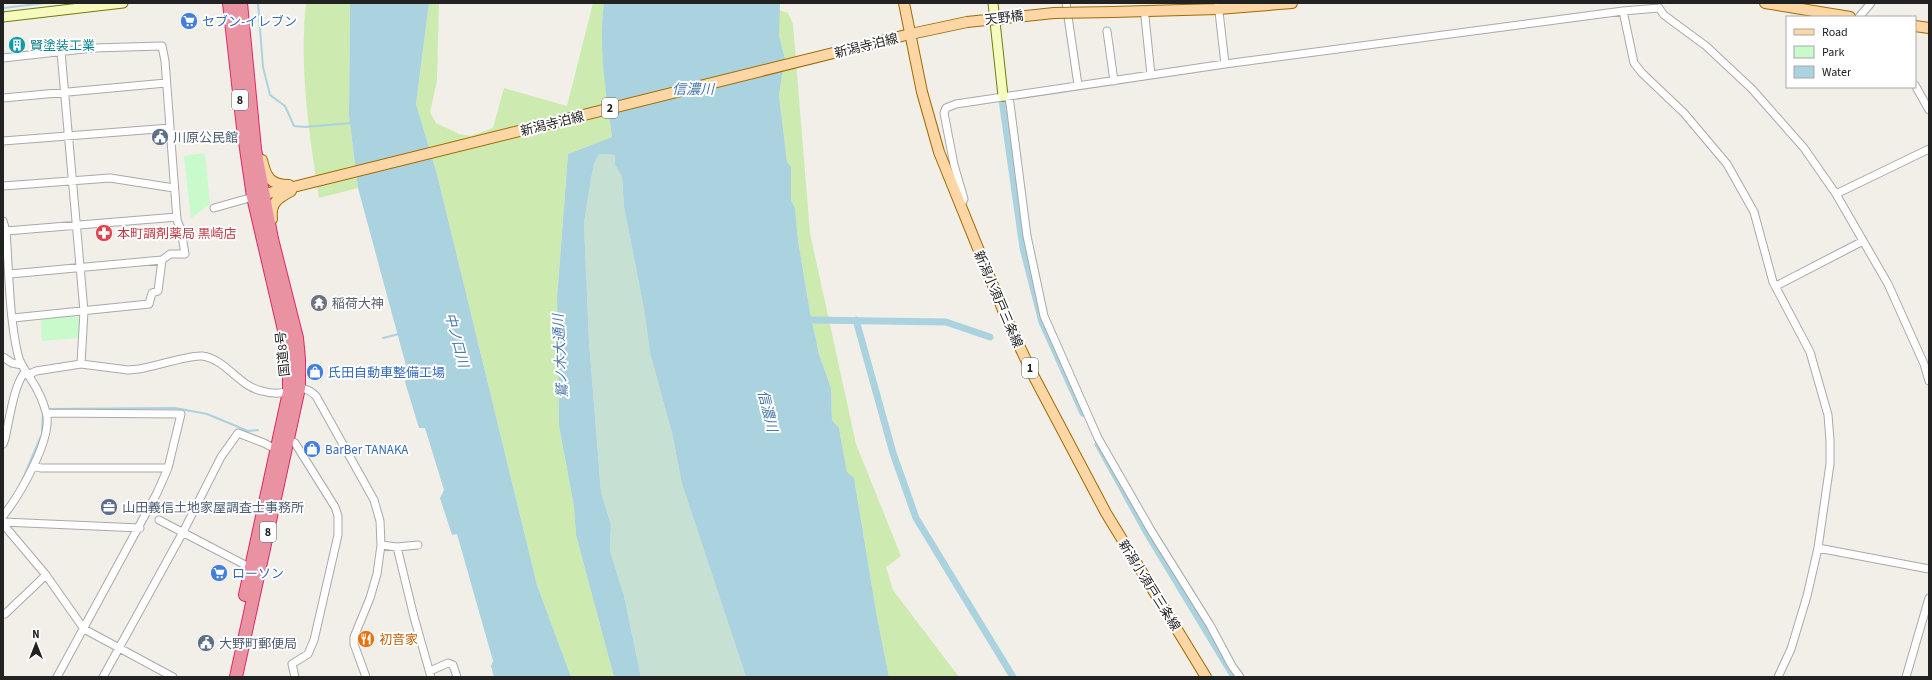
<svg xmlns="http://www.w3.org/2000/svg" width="1932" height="680" viewBox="0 0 1932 680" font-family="'Source Sans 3','Noto Sans JP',sans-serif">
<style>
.grass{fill:#cdebb0}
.wetland{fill:#c6e0d4}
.park{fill:#c8facc}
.water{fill:#aad3df}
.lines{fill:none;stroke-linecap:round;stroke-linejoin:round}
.stream{stroke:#aad3df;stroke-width:2}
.canal{stroke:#aad3df;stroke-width:7}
.street-casing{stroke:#a9a9a9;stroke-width:9}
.secondary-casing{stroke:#707d05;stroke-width:11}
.primary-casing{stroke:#a06b00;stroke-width:12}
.highway-casing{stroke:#dc2a67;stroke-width:14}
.street{stroke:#fff;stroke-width:7}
.secondary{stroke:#f7fabf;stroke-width:9}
.primary{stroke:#fcd6a4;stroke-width:10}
.highway{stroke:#e892a2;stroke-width:12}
.primary-bridge-casing{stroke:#a06b00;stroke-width:12;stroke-linecap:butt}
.primary-bridge{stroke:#fcd6a4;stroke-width:10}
.labels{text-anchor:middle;stroke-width:4;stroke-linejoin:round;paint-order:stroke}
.shield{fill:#fff;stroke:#646464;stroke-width:1}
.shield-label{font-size:12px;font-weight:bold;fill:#222}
.street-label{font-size:13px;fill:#222;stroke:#fff}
.shop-label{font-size:13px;fill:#366cbe;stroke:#fff;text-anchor:start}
.culture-label{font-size:13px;fill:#0d838f;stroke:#fff;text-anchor:start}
.service-label{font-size:13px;fill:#4e5e75;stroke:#fff;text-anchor:start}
.health-label{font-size:13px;fill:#be3a42;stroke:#fff;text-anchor:start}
.worship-label{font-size:13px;fill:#5b616d;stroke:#fff;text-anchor:start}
.food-label{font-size:13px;fill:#c56008;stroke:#fff;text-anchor:start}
.water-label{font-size:14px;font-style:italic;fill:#4a7aab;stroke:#fff}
</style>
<rect width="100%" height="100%" fill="#f2efe9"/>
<path class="grass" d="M 306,3 L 350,3 L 349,116 L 358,188 L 319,198 C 309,133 299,69 306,3 Z
M 429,3 L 439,3 L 437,81 L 430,112 L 436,123 L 459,134 L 471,136 L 493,128 L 504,88 L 567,106 L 593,3 L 604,3 C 598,48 607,93 612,137 L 568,154 L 557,298 L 559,426 L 574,507 L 576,535 L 614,677 L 571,677 L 537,585 L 437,174 L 416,104 Z
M 779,10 L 788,13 L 793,24 L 810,233 L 856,444 L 901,556 L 886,567 L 893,590 L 959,677 L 889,677 L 877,617 L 854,478 L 847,473 L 839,428 L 832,420 L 831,388 L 819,354 L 810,312 L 798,240 L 795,208 L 791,200 L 791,167 L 787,162 L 779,95 L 785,59 L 779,35 Z"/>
<path class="wetland" d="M 599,154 L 615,155 L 615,165 L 622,176 L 624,207 L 644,309 L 650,353 L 672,433 L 682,484 L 746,677 L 641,677 L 624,596 L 610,551 L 611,525 L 601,492 L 589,341 L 584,223 L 591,179 L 594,164 Z"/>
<path class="park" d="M 205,153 L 210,204 L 191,218 L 184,156 Z
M 76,316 L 80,320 L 79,338 L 42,341 L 41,319 Z"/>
<path class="water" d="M 350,3 L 429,3 L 416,104 L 437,174 L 537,585 L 571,677 L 494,677 L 491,666 L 493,661 L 457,534 L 452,535 L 440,498 L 444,490 L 425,428 L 419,428 L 405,382 L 408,373 L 358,188 L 349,116 Z
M 604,3 L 780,3 L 779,35 L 785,59 L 779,95 L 787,162 L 791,167 L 791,200 L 795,208 L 798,240 L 810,312 L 819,354 L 831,388 L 832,420 L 839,428 L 847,472 L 854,478 L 877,617 L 889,677 L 746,677 L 682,484 L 672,433 L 650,353 L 644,309 L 624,207 L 622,176 L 615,165 L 615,155 L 599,154 L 594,164 L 591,179 L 584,223 L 589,341 L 601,492 L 611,525 L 610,551 L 624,596 L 641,677 L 614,677 L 576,535 L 574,507 L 559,426 L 557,298 L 568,154 L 612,137 C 606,93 598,47 604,3 Z"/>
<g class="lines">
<path class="stream" d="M 258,3 L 263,67 L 270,95 L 285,106 L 294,126 L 305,127 L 351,123
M 3,8 L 46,3
M 383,338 L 399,334
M 47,409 L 175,408 L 207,414 L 248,431 L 258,430
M 42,432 L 43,411
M 22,481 L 41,436"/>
<path class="canal" d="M 1002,100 L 1023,248 L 1042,322 L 1083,413
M 812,320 L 946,322 L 990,337
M 856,320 L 893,453 L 916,518 L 1013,677
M 1098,444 L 1147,533 L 1234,677"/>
<defs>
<path id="street" d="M 1066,3 L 1078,85
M 1218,3 L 1225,64
M 1659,8 L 1664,15 L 1706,46 L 1752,89 L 1804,148 L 1836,194 L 1888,284 L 1924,364 L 1929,381
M 1623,11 L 1634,63 L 1642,73 L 1684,113 L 1727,164 L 1754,212 L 1773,282 L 1810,352 L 1828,415 L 1830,441 L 1830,464 L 1818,548 L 1807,596 L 1791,649 L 1778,677
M 1145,17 L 1151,75
M 1859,17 L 1871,3
M 1107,31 L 1114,81
M 61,52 L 84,311 L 81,364
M 3,58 L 93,48 L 162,46 L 165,61 L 177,220 L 181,230 L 185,254 L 170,254 L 162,260 L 158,291 L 152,293 L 149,304 L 13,318
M 1915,85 L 1929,110
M 1009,96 L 1027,236 L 1044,316 L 1098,438 L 1152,532 L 1210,625 L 1232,666 L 1240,677
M 3,98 L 166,83
M 3,141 L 170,128
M 3,186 L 110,178 L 174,188
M 1836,194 L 1929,149
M 960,207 L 964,199 L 954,165 L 944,113 L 946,108 L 956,104 L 1225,64 L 1623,11 L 1659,8
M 214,208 L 253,197
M 3,221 L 6,231 C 9,270 9,317 18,355 C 20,365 27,372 32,381 C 38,390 43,401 46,412 C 54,437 19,496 3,516
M 6,231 L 177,217
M 10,274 L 162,260
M 1776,286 L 1863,241
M 3,357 L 12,363 L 22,365
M 28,375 L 36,371 L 81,364 L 128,370 L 139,369 C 154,367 188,355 202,356 C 226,359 238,386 262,391 C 269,393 278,394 286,392 C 300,390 303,384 316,396 L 374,500 L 380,521 L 381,545 L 377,574 L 370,598 L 354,637 L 354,644 L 366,677
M 47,413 L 181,414 L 168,468 L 157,493 L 57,677
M 288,439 L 295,443 L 335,507 L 338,516 L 338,535 L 314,640 L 308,654 L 292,664 L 295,677
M 3,444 L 5,439 C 9,422 14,382 26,371
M 33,466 L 41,468 L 168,468
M 159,520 L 251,568
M 3,522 L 140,528
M 3,524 L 46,575 L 84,629 L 173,677
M 381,545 L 397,547 L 418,545
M 397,547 L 414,617 L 431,677
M 1818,548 L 1929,569
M 5,614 L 46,575
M 430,671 L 448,663 L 453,665 L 457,677
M 103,677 L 183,532 L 221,457 L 238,433 L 264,443 L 277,450
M 1906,677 L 1929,598"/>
<path id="secondary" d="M 993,3 L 1003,96
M 3,17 L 123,3"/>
<path id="primary" d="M 904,3 L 922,92 L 939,152 L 1005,315 L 1032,373 L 1106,513 L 1206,677
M 1765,3 L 1850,17
M 1113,12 L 1218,9 L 1292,3
M 1915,26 L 1929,28
M 262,160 C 266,177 270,185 289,185
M 257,196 L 906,35 L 967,22
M 272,219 C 270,203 278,198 291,191"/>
<path id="highway" d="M 229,3 L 243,128 L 253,197 L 287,343 L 289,360 L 289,392 L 245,595
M 236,677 L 299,388 L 299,359 L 297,338 L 272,239 L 255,149 L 241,3"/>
</defs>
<use href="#street" class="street-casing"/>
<use href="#secondary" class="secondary-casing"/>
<use href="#primary" class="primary-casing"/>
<use href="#highway" class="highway-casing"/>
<use href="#street" class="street"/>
<use href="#secondary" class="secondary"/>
<use href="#primary" class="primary"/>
<use href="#highway" class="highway"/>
<defs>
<path id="primary-bridge" d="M 967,22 L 1054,13 L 1113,12"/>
</defs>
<use href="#primary-bridge" class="primary-bridge-casing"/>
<use href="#primary-bridge" class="primary-bridge"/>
</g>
<defs>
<symbol id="supermarket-disc" viewBox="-11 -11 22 22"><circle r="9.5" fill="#3f7fe0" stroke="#fff"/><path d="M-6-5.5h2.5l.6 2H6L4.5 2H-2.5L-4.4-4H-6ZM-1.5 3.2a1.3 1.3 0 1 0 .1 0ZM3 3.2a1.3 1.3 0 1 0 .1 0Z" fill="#fff"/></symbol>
<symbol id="building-disc" viewBox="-11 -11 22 22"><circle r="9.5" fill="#0f9aa8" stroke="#fff"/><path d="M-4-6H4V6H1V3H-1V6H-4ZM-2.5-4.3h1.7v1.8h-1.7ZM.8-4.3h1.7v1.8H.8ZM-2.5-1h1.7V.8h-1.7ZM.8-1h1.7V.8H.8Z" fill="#fff"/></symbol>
<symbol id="civic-disc" viewBox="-11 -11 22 22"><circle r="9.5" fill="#5c6f8a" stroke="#fff"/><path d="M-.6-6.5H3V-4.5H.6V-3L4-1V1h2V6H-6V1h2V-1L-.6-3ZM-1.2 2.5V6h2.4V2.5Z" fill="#fff"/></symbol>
<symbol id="pharmacy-disc" viewBox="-11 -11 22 22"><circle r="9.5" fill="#e0444e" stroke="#fff"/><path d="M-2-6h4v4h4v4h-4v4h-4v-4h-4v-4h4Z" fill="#fff"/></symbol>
<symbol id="temple-disc" viewBox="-11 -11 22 22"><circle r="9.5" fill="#6b7280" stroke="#fff"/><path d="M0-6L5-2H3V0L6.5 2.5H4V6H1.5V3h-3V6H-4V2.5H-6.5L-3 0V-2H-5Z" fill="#fff"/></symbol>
<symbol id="shop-disc" viewBox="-11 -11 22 22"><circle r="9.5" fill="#3f7fe0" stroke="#fff"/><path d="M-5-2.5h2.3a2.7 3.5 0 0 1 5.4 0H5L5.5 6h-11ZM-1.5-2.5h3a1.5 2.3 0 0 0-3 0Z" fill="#fff"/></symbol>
<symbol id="office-disc" viewBox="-11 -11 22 22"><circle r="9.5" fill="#5c6f8a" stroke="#fff"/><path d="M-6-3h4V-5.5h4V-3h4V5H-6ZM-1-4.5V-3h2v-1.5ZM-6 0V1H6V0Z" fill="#fff"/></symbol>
<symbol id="restaurant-disc" viewBox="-11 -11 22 22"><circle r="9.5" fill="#e8710a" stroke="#fff"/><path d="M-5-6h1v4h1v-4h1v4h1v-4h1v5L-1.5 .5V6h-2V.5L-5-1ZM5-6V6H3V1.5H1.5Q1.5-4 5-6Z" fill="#fff"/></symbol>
</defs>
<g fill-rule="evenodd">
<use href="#supermarket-disc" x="179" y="11" width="20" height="20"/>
<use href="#building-disc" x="7" y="35" width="20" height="20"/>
<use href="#civic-disc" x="150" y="127" width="20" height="20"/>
<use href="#pharmacy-disc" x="94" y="223" width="20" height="20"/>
<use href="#temple-disc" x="309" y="293" width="20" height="20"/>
<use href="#shop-disc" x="305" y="362" width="20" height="20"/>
<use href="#shop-disc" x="302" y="439" width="20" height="20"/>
<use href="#office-disc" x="99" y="497" width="20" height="20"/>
<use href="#supermarket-disc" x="209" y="563" width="20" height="20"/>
<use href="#restaurant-disc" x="356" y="629" width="20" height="20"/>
<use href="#civic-disc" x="196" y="633" width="20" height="20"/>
</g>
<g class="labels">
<g class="shield">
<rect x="232" y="90" width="16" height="20" rx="3"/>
<rect x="602" y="98" width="16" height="20" rx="3"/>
<rect x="1022" y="358" width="16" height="20" rx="3"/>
<rect x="260" y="522" width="16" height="20" rx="3"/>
</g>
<g class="shield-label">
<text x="240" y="104">8</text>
<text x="610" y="112">2</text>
<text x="1030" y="372">1</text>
<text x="268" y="536">8</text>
</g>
<g class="street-label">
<text transform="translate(1004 17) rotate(-7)" y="5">天野橋</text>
<text transform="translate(866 45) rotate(-14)" y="5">新潟寺泊線</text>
<text transform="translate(552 123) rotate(-14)" y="5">新潟寺泊線</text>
<text transform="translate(999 299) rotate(67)" y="5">新潟小須戸三条線</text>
<text transform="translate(282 354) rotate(-96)" y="5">国道8号</text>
<text transform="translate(1150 585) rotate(58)" y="5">新潟小須戸三条線</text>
</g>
<g class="shop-label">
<text x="202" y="26">セブン-イレブン</text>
<text x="328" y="377">氏田自動車整備工場</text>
<text x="325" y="454">BarBer TANAKA</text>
<text x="232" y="578">ローソン</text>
</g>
<g class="culture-label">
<text x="30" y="50">賢塗装工業</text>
</g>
<g class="service-label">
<text x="173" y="142">川原公民館</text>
<text x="122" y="512">山田義信土地家屋調査士事務所</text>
<text x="219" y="648">大野町郵便局</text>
</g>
<g class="health-label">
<text x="117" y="238">本町調剤薬局 黒崎店</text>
</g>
<g class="worship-label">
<text x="332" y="308">稲荷大神</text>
</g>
<g class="food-label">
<text x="379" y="644">初音家</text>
</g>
<g class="water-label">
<text x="693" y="94">信濃川</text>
<text transform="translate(457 340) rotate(75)" y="5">中ノ口川</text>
<text transform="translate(560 356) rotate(-93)" y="5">鷲ノ木大通川</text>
<text transform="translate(768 411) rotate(76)" y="5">信濃川</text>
</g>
</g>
<rect width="1932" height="680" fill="none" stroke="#222222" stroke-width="8"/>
<rect x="1786" y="16" width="130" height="72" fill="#ffffff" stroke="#a7a7a7"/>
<rect x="1794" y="29" width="20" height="6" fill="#fcd6a4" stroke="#a7a7a7"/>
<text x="1822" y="36" font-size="12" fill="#222222">Road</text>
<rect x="1794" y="46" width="20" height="12" fill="#c8facc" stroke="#a7a7a7"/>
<text x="1822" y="56" font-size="12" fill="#222222">Park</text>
<rect x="1794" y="66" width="20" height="12" fill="#aad3df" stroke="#a7a7a7"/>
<text x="1822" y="76" font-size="12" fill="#222222">Water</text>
<g transform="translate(36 644)" stroke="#ffffff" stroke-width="3" paint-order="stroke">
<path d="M0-3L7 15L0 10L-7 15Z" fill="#222222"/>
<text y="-6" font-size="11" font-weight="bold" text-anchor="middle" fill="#222222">N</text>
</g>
</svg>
